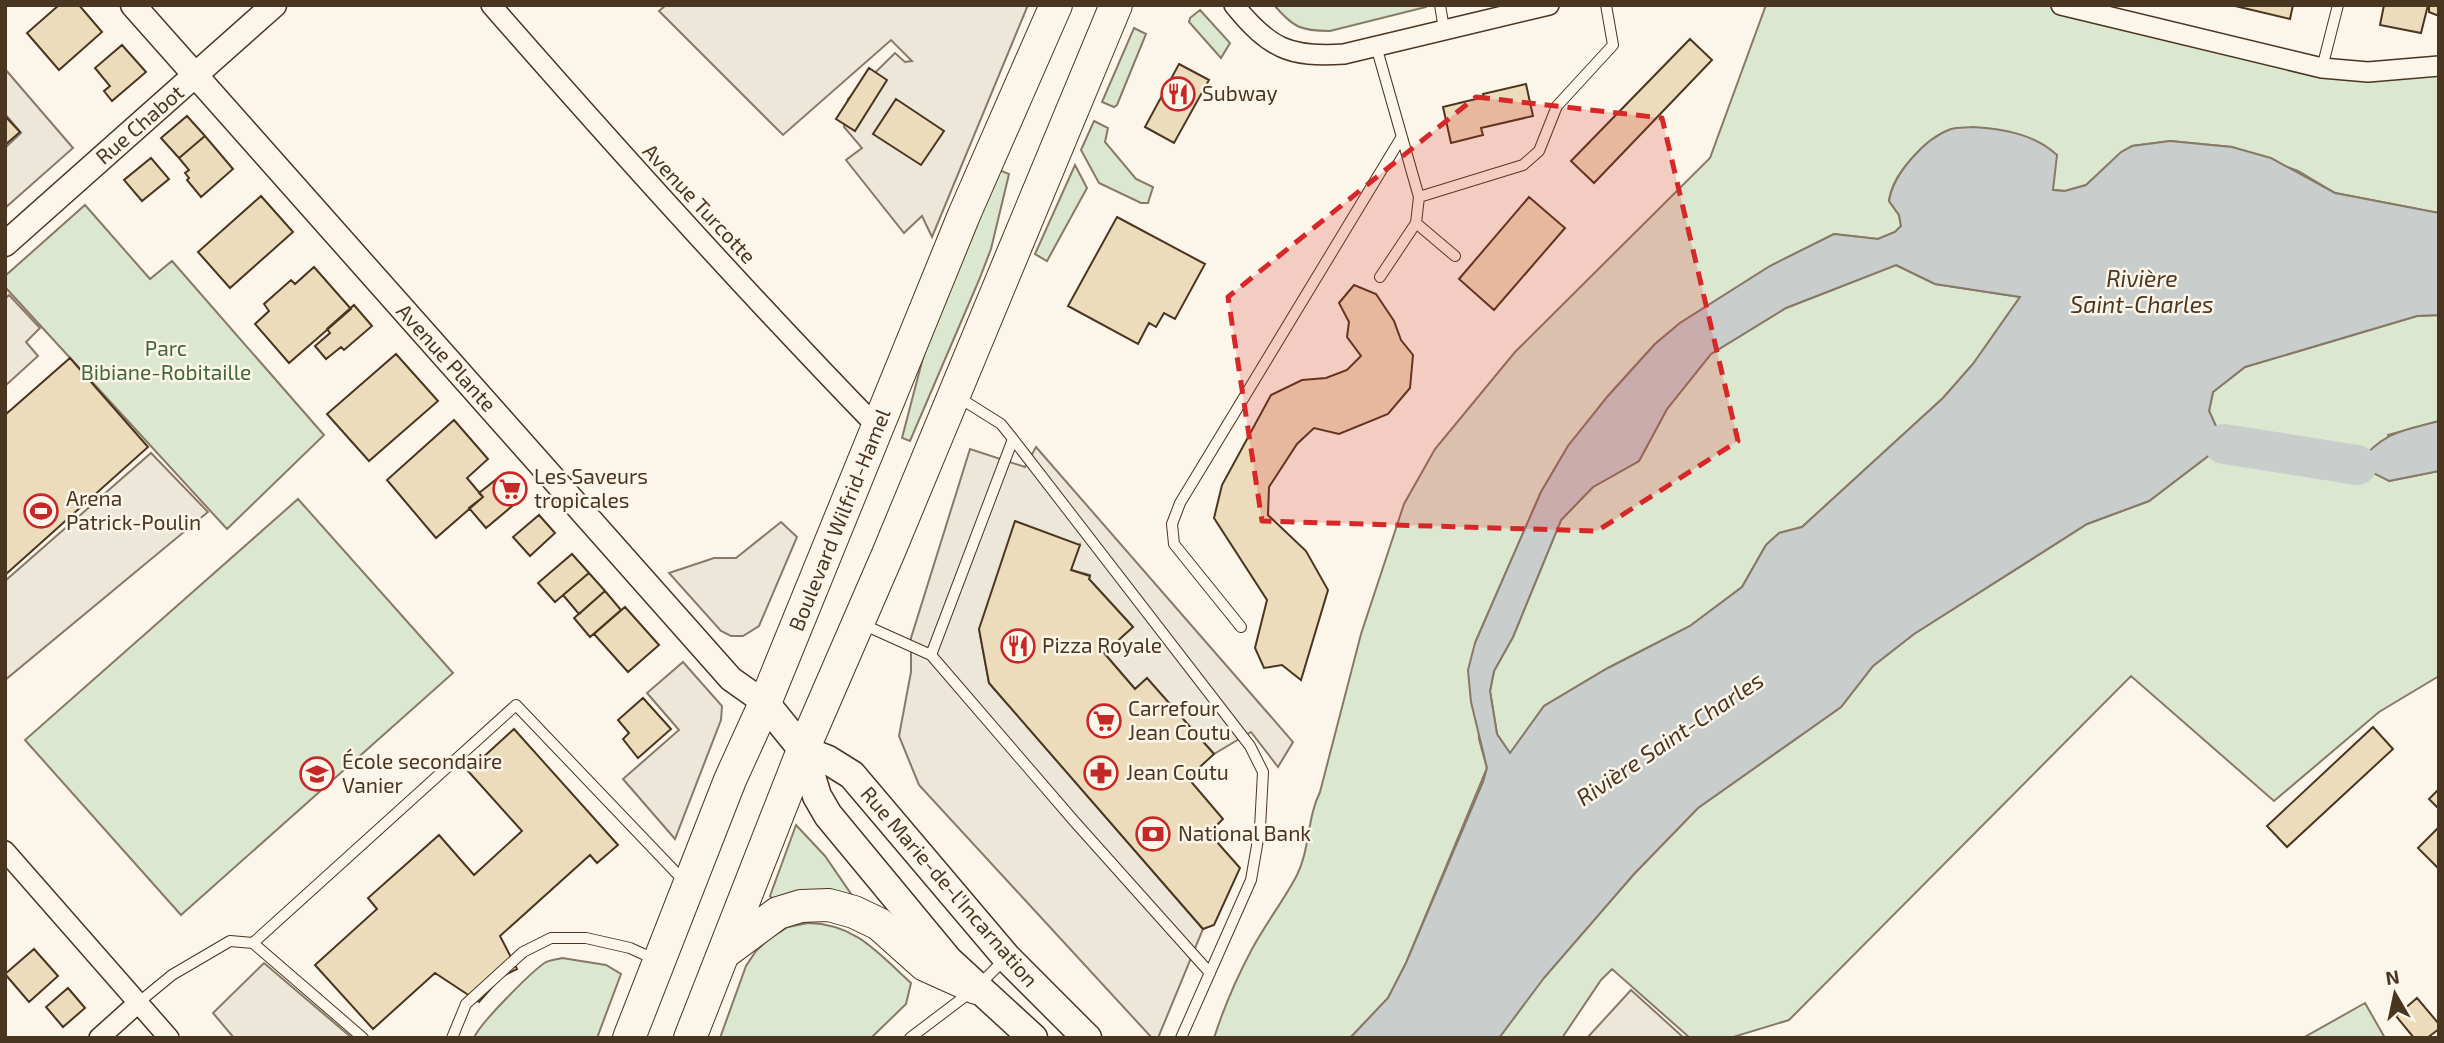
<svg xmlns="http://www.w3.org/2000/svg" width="2444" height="1043" viewBox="0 0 2444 1043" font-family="'Exo 2',sans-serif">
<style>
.green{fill:#dce7d0;stroke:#887966;stroke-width:2}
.parking{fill:#ede7d9;stroke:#887966;stroke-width:2}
.water{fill:#c9cecd;stroke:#887966;stroke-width:2;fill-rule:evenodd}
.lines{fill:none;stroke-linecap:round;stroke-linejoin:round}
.river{stroke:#c9cecd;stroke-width:40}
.building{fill:#ecdcbc;stroke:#4a3520;stroke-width:2}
.service-casing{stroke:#4a3520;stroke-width:12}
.minor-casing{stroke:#4a3520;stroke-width:22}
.tertiary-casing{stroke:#4a3520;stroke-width:27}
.secondary-casing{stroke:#4a3520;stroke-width:31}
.primary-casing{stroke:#4a3520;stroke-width:34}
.service{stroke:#fbf6e9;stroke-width:10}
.minor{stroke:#fbf6e9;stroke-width:19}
.tertiary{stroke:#fbf6e9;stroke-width:24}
.secondary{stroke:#fbf6e9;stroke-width:28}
.primary{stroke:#fbf6e9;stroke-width:32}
.marked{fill:#d62828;fill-opacity:0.2;stroke:#d62828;stroke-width:5;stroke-dasharray:14 9;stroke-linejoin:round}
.labels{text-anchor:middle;stroke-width:5;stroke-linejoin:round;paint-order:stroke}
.poi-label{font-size:21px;fill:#4a3520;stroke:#fbf6e9;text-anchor:start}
.street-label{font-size:21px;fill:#4a3520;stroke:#fbf6e9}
.park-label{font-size:21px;fill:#436837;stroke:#fbf6e9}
.water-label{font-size:23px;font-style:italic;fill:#4a3520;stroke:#fbf6e9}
</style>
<rect width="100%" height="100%" fill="#fbf6e9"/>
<path class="green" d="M 1274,5 L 1426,5 L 1426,7 L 1330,31 C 1300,31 1293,27 1274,5 Z
M 1766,5 L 2061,5 L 2322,68 L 2439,66 L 2439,213 L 2335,193 L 2298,171 L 2232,147 L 2170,141 L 2132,146 L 2086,185 L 2065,191 L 2053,190 L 2053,178 L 1936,137 C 1916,155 1893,172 1889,201 L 1899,215 L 1901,226 L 1895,232 L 1878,239 L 1834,234 L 1770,266 L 1680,323 L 1655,344 L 1608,396 L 1568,446 L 1541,492 L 1475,643 L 1479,739 L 1487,768 L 1406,963 L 1388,998 L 1350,1038 L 1214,1038 C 1224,1007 1237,977 1252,949 C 1266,923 1284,900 1297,875 C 1310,849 1307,818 1320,792 L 1361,634 L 1404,504 L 1435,449 L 1515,352 L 1710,158 Z
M 1200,10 L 1230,43 L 1221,58 L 1189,22 L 1190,18 Z
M 1134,28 L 1146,34 L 1117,105 L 1114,107 L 1102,102 Z
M 1094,121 L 1108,128 L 1105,142 L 1136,179 L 1153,187 L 1148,203 L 1141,203 L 1099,183 L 1081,150 Z
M 1075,165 L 1087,188 L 1047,261 L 1035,254 Z
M 999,170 L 1009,174 L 991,249 L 979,280 L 910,441 L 902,438 L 925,350 Z
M 85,205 L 150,279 L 172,261 L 324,435 L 227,529 L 5,287 L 5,276 Z
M 1896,265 L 1935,284 L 2020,297 L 1973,364 L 1943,398 L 1802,527 L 1780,533 L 1766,545 L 1742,587 L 1690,626 L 1608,668 L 1544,706 L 1510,754 L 1497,734 L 1490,691 L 1494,671 L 1513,637 L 1561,520 L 1593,487 L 1639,461 L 1667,409 L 1711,354 L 1786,308 Z
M 2439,315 L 2439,421 L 2388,435 L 2389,481 L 2439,471 L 2439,676 L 2379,712 L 2274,801 L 2131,676 L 1789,1020 L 1730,1038 L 1690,1038 L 1612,969 L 1601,980 L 1562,1038 L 1499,1038 L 1543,978 L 1634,874 L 1698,808 L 1841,707 L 1873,666 L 1914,634 L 2087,524 L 2149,501 L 2224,444 L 2209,411 L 2213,392 L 2245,367 L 2417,316 Z
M 298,499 L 453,673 L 181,915 L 25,740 Z
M 796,825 L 825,856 L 860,907 L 775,902 L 770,896 Z
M 808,923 C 856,924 878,953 911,983 L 906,1004 L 871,1038 L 720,1038 L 746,966 L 756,951 L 770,938 L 788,927 Z
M 562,958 L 606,965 L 621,974 L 597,1038 L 474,1038 C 479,1024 533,970 546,962 C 551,960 558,959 562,958 Z
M 2365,1003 L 2385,1038 L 2303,1038 Z"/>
<path class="parking" d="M 666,5 L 1028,5 L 932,237 L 922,216 L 904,233 L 846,160 L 862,148 L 844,127 L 848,99 L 895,53 L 905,62 L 912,61 L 891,40 L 783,135 L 659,11 Z
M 5,69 L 73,148 L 5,208 L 5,148 L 21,133 L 5,114 Z
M 9,295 L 40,328 L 26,342 L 38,356 L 5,386 L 5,299 Z
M 1036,447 L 1293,742 L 1278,767 L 1251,732 L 1214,754 L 1147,679 L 1135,689 L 1104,653 L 1133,627 L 1089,579 L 1090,575 L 1071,570 L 1079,545 L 979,629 L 989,683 L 1203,929 L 1158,1038 L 1152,1038 L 919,785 L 899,736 L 911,672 L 911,638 L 970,449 L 1025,467 Z
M 151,453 L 208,512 L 5,680 L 5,581 Z
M 781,522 L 797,537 L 759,626 L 743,636 L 731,636 L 721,631 L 669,573 L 714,558 L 736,558 Z
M 683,662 L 722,706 L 721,720 L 675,839 L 623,779 L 679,730 L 647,693 Z
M 264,963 L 352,1038 L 234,1038 L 213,1013 Z
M 1631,990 L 1684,1038 L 1587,1038 Z"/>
<path class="water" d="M 1973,127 C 2004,129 2034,134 2057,155 L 2053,190 L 2065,191 L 2086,185 L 2121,152 L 2132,146 L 2170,141 L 2232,147 L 2271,158 L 2335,193 L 2439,213 L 2439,315 L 2417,316 L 2245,367 L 2213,392 L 2209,411 L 2224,444 L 2149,501 L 2087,524 L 1914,634 L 1873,666 L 1841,707 L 1698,808 L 1634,874 L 1544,978 L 1499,1038 L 1350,1038 L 1388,998 L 1406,963 L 1483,782 L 1487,768 L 1471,702 L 1468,670 L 1475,643 L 1541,492 L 1568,446 L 1608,396 L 1655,344 L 1680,323 L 1770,266 L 1834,234 L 1878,239 L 1895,232 L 1901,226 L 1899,215 L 1889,201 C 1893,174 1925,138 1951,129 C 1958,127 1966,128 1973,127 ZM 1896,265 L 1935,284 L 2020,297 L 1973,364 L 1943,398 L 1802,527 L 1779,533 L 1766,545 L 1742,587 L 1690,626 L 1608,668 L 1544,706 L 1510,753 L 1497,734 L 1490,691 L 1494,671 L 1513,637 L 1561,520 L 1593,487 L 1639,461 L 1667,409 L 1711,354 L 1786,308 Z
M 2439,421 L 2439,471 L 2389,481 L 2357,465 C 2383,432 2401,431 2439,421 Z"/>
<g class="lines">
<path class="river" d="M 2224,444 L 2357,465"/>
</g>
<path class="building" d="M 59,5 L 79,5 L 102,32 L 59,70 L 27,33 Z
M 2231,5 L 2293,5 L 2290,19 Z
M 2384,5 L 2428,5 L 2421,33 L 2380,25 Z
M 2429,5 L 2439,5 L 2439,16 L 2429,12 Z
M 1690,39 L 1712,60 L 1594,183 L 1571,161 Z
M 122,45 L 146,72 L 112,101 L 104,91 L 110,86 L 95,68 Z
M 1179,64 L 1209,80 L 1174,143 L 1145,127 Z
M 869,68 L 887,80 L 855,131 L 836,119 Z
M 1526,84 L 1533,116 L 1481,128 L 1483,135 L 1451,143 L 1443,107 L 1484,97 L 1483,94 Z
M 896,99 L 944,131 L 921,165 L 873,134 Z
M 5,116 L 20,132 L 5,145 Z
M 187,116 L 205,136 L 179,158 L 161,138 Z
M 205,136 L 233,169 L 201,197 L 187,180 L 189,178 L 185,173 L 189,170 L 179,158 Z
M 151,158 L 169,179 L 142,201 L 124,180 Z
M 261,196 L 293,232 L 230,288 L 198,252 Z
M 1529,197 L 1565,228 L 1494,310 L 1459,279 Z
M 1117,217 L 1205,264 L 1175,319 L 1164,313 L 1156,327 L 1149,323 L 1138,344 L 1068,306 Z
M 314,267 L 351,309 L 289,363 L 255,324 L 269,311 L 264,304 L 291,280 L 295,284 Z
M 1354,285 L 1376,294 L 1394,321 L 1401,340 L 1413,355 L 1410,388 L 1388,414 L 1339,434 L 1314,428 L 1297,444 L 1269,487 L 1268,515 L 1306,551 L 1328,590 L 1301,680 L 1282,665 L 1264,668 L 1255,648 L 1267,600 L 1214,518 L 1222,485 L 1271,395 L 1302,380 L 1326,378 L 1347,370 L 1361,356 L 1347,337 L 1349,322 L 1339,303 Z
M 354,305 L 372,326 L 344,350 L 341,347 L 326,359 L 315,346 L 330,333 L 327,329 Z
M 396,354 L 438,401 L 369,461 L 327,414 Z
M 70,358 L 148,447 L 5,575 L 5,415 Z
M 454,420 L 488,459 L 467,478 L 483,497 L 436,538 L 387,480 Z
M 503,474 L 523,497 L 486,528 L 469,508 L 483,497 L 479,493 Z
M 539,515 L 555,533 L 530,556 L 513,537 Z
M 1015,521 L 1080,545 L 1071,570 L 1090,576 L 1089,579 L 1133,627 L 1104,653 L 1135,689 L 1147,678 L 1214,754 L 1188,778 L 1223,819 L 1209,833 L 1240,868 L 1214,925 L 1203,929 L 989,683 L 979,629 Z
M 572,554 L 589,573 L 555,602 L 538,583 Z
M 589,573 L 605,591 L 579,614 L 563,595 Z
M 605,591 L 621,610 L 590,637 L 574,618 Z
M 625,607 L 659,645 L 628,672 L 594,634 Z
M 643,698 L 671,729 L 638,758 L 623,739 L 629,733 L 618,720 Z
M 2373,727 L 2393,749 L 2287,847 L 2267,826 Z
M 514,729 L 618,845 L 597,863 L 590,855 L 500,936 L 517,969 L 501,977 L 479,1002 L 435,973 L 373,1029 L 315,965 L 377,909 L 368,898 L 439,835 L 474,875 L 522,831 L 468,771 Z
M 2439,789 L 2439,809 L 2429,799 Z
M 2439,827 L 2439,869 L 2418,848 Z
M 34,949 L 58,976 L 29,1002 L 5,974 Z
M 68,988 L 85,1008 L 63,1027 L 46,1007 Z
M 2417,998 L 2439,1024 L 2439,1029 L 2427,1038 L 2414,1038 L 2396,1016 Z"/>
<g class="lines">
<defs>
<path id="service" d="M 1440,5 L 1444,29
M 1376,46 L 1419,197
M 2322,68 L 2338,5
M 1455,256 L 1416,223 L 1419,197 L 1523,165 L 1539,151 L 1557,106 L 1613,45 L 1606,5
M 1380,277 L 1416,223
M 958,397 L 1001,424 L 1013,439 L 1250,746 L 1263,772 L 1260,828 L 1251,880 L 1181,1038
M 862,624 L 931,655 L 1074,821 L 1210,973
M 1241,627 L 1174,544 L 1172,524 L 1180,503 L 1401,138
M 931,655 L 1013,439
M 253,943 L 516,705 L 686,883
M 138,1003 L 172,975 L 230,941 L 253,943 L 363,1038
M 452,1038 L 466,1004 L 523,952 L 551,938 L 586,938 L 630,948 L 654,959
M 910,1038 L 976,988 L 1006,958"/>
<path id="minor" d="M 491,5 C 617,149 745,291 878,428
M 1234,5 C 1269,48 1289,58 1344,54 L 1549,5
M 2061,5 L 2322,68 L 2368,72 L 2439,66
M 5,851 L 169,1038
M 99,1038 L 138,1003"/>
<path id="tertiary" d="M 133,5 L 731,679 L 765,703
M 5,244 L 274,5"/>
<path id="secondary" d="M 765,703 L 803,750 L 817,796 L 828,815 L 948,960 L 1033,1038
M 803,750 L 828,760 L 852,775 L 1007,958 L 1087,1038"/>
<path id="primary" d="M 724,953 L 778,913 L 801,906 L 829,905 L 854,912 L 879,924 L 925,965 L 976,988
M 629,1038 L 730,780 L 765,703 L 964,215 L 1056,5
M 690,1038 L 803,750 L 888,554 L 1116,5"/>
</defs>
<use href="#service" class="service-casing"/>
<use href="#minor" class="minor-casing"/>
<use href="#tertiary" class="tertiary-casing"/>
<use href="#secondary" class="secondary-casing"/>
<use href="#primary" class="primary-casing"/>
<use href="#service" class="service"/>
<use href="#minor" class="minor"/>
<use href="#tertiary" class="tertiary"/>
<use href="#secondary" class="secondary"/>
<use href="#primary" class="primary"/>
</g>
<path class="marked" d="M 1476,97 L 1662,118 L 1738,441 L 1597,531 L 1262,521 L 1228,297 Z"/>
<defs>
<symbol id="restaurant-ring" viewBox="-11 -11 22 22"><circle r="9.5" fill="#fbf6e9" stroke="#c62828" stroke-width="1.5"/><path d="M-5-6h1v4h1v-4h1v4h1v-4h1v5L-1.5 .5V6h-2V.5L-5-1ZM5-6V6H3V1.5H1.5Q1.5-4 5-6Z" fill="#c62828"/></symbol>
<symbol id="supermarket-ring" viewBox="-11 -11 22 22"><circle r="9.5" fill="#fbf6e9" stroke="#c62828" stroke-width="1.5"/><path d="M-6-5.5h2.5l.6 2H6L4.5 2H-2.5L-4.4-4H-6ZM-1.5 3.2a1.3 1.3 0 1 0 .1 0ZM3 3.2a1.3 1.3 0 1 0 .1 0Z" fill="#c62828"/></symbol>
<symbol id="stadium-ring" viewBox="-11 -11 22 22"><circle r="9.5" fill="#fbf6e9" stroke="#c62828" stroke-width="1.5"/><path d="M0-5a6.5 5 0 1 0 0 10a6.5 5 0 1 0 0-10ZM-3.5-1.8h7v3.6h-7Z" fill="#c62828"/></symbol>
<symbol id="pharmacy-ring" viewBox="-11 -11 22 22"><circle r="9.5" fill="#fbf6e9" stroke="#c62828" stroke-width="1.5"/><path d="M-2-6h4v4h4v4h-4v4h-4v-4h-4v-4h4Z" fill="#c62828"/></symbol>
<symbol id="school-ring" viewBox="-11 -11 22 22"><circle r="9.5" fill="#fbf6e9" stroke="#c62828" stroke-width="1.5"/><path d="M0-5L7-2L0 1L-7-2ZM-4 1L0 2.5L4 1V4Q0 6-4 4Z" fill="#c62828"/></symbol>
<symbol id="bank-ring" viewBox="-11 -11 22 22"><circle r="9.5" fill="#fbf6e9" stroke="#c62828" stroke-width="1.5"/><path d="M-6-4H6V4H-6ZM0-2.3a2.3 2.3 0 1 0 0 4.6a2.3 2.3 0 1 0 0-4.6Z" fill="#c62828"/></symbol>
</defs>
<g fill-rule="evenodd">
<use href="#restaurant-ring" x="1159" y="75" width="38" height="38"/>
<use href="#supermarket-ring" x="491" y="470" width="38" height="38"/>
<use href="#stadium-ring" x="22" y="492" width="38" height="38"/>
<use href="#restaurant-ring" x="999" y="627" width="38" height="38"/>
<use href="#supermarket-ring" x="1085" y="702" width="38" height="38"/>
<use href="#pharmacy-ring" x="1082" y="754" width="38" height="38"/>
<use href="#school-ring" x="298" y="755" width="38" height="38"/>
<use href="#bank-ring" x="1134" y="815" width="38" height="38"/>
</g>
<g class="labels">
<g class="poi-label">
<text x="1202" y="101">Subway</text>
<text x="534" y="484">Les Saveurs<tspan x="534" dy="24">tropicales</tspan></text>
<text x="66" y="506">Arena<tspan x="66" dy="24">Patrick-Poulin</tspan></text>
<text x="1042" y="653">Pizza Royale</text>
<text x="1128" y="716">Carrefour<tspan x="1128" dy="24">Jean Coutu</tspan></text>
<text x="342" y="769">École secondaire<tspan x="342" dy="24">Vanier</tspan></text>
<text x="1126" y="780">Jean Coutu</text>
<text x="1178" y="841">National Bank</text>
</g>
<g class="street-label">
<text transform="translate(140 125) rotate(-41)" y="7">Rue Chabot</text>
<text transform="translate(699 204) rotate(47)" y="7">Avenue Turcotte</text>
<text transform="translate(446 358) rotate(48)" y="7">Avenue Plante</text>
<text transform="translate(840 520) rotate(-68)" y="7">Boulevard Wilfrid-Hamel</text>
<text transform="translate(949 887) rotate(49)" y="7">Rue Marie-de-l'Incarnation</text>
</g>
<g class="park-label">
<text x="166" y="356">Parc<tspan x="166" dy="24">Bibiane-Robitaille</tspan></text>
</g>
<g class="water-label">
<text x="2142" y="287">Rivière<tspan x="2142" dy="26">Saint-Charles</tspan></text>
<text transform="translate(1670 739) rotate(-34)" y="8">Rivière Saint-Charles</text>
</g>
</g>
<rect width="2444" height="1043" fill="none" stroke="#4a3520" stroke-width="14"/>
<g transform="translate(2395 994) rotate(351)" stroke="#fbf6e9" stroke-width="5" paint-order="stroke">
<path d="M0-5L12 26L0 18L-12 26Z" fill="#4a3520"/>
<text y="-10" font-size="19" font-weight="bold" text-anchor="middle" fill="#4a3520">N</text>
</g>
</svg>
